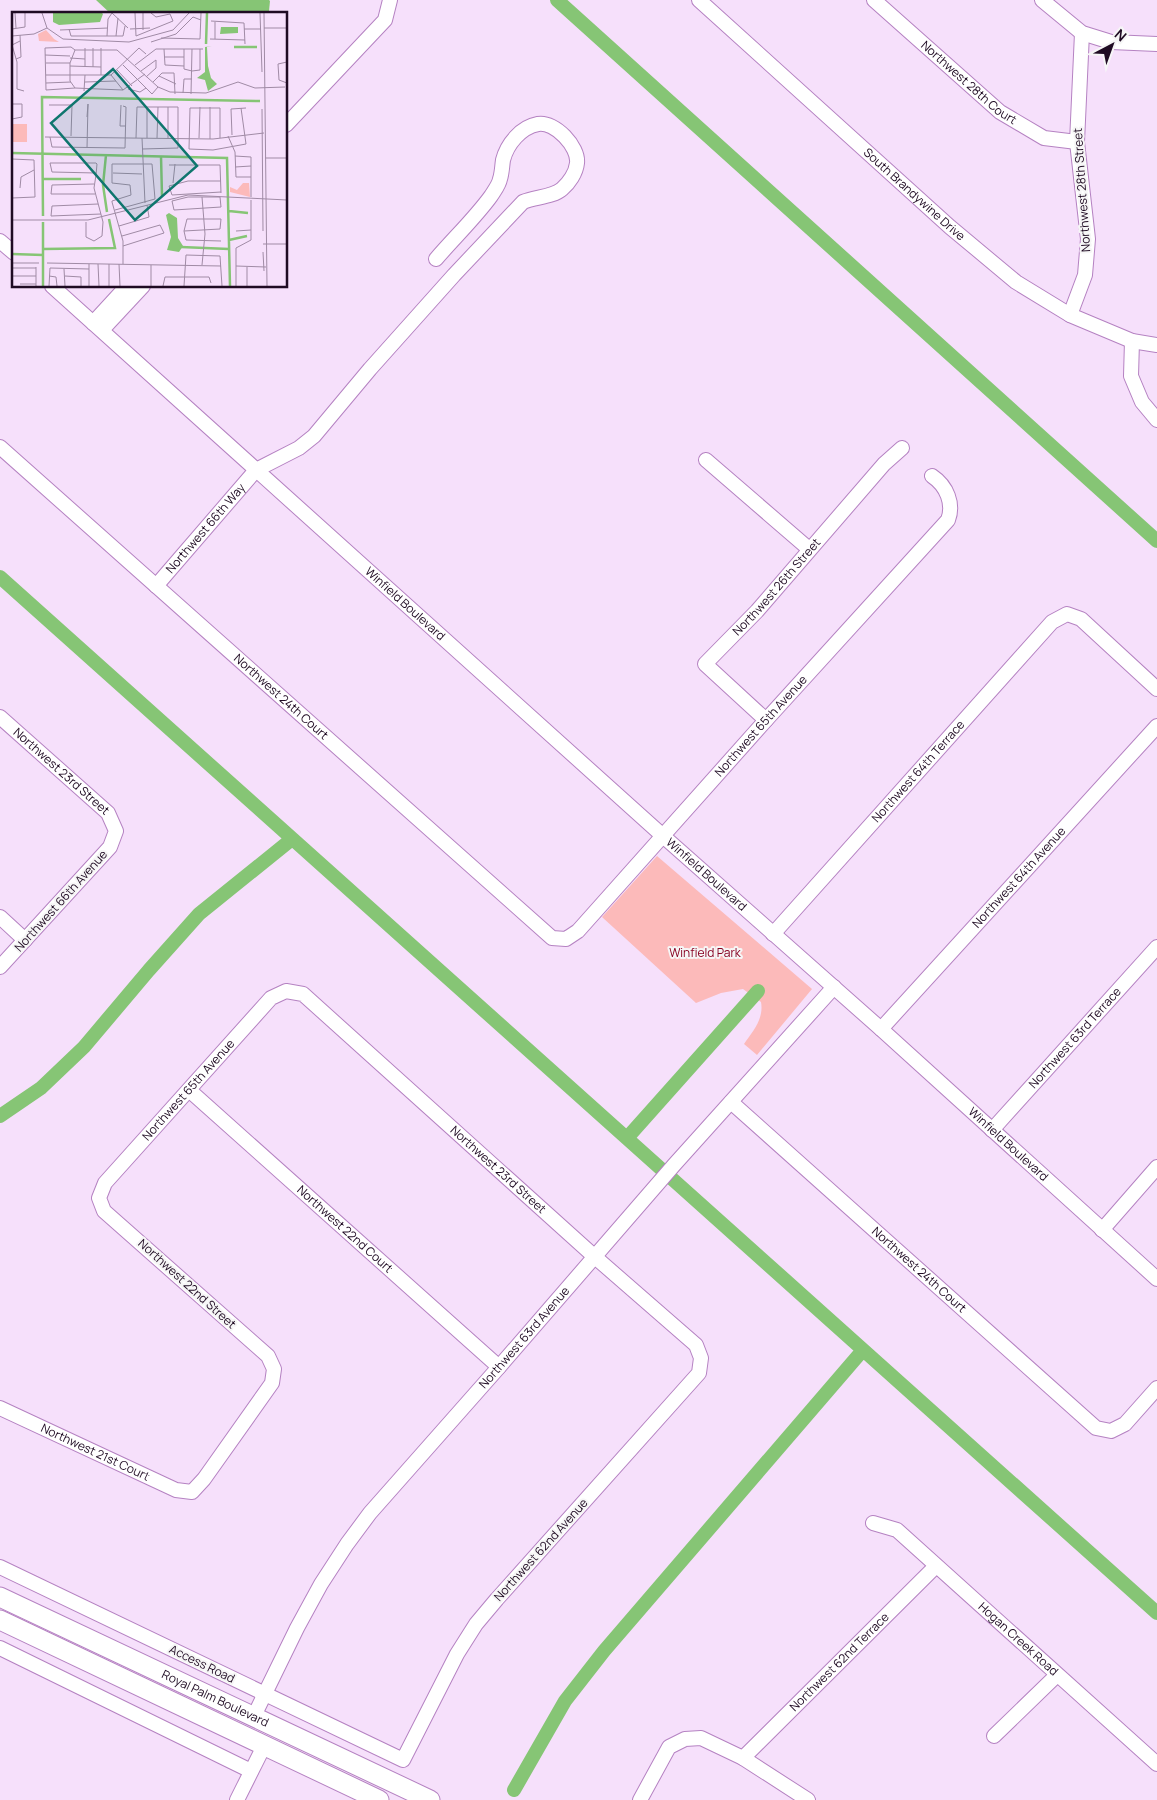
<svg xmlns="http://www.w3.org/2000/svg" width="1157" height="1800" viewBox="0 0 1157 1800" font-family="Manrope,sans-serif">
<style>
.green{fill:#fcbaba}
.water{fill:#86c575}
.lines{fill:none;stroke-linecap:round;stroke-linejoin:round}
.canal{stroke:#86c575;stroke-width:14}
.street-casing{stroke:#b582c2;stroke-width:16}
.secondary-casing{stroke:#b582c2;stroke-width:21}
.street{stroke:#fff;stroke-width:14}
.secondary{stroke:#fff;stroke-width:19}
.labels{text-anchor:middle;stroke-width:4;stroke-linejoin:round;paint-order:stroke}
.street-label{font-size:12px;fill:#1f0b23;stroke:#f6f6f6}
.park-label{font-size:12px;fill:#870121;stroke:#f6f6f6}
.inset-river{fill:none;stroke:#86c575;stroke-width:2.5}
.inset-road{fill:none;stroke:#a08ba5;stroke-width:1}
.view{fill:#0f766e;fill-opacity:0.15;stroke:#0f766e;stroke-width:2.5}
.inset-edge{fill:none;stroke:#1f0b23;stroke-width:2.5}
</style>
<rect width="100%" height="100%" fill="#f6e0fb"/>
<path class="green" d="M 657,856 L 812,989 L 757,1055 L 744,1044 C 753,1031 764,1019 761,1002 L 743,989 L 721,993 L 696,1003 L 602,917 Z"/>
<path class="water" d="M 96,0 L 269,0 L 270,1 L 269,11 L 266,14 L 111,14 Z"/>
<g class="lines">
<path class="canal" d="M 557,0 L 1157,541
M 0,577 L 1157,1613
M 0,1116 L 41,1088 L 84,1047 L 149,970 L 199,914 L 292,839
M 627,1138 L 758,991
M 514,1790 L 565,1701 L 604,1651 L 863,1350"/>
<defs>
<g id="street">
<path id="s1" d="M 699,0 L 950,227 L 1016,282 L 1070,315 L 1132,341 L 1157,345"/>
<path id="s2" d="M 874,0 L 1000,112 L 1044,138 L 1077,142"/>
<path d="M 1042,0 L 1082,33 L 1111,42 L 1157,44"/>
<path d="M 286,125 L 385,20 L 390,0"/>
<path d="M 0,241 L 14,253"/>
<path id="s3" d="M 52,286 L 663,836 L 881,1029 L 1157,1279"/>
<path d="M 1070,315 L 1085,275 L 1088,239 L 1077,142 L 1082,33"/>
<path d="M 93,323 L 127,286"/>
<path d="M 102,330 L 143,286"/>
<path d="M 1132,341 L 1131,376 L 1142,402 L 1157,420"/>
<path id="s4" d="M 0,447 L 552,938 L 566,939 L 578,931 L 766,720 L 948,520 C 954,504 947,486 932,476"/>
<path d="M 706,460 L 809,549"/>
<path id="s5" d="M 156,586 L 256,470 L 299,448 L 314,436 L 370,369 L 454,275 L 523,202 C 535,197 553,197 562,189 C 569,183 576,173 577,163 C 579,147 555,121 538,124 C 521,127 507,144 503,160 C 502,167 502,173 500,179 C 499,185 494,191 491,196 C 475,218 454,238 436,259"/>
<path id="s6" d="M 0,717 L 108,813 L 116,831 L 110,847 L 0,967"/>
<path id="s7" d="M 766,720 L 705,664 L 757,611 L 884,464 L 902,448"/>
<path d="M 0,917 L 25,940"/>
<path id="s8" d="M 773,934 L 1052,622 L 1067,614 L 1081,619 L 1157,689"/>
<path id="s9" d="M 881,1029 L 1157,726"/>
<path id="s10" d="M 189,1090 L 499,1367"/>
<path id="s11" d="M 731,1102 L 1096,1428 L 1111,1431 L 1125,1424 L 1157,1388"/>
<path id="s12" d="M 992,1130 L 1157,947"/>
<path d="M 1102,1230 L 1157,1167"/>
<path id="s13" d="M 0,1408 L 176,1490 L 192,1492 L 204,1479 L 272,1383 L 274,1369 L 268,1356 L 104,1211 L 99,1198 L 105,1183 L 271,998 L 286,991 L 303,994 L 595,1257 L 696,1345 L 701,1358 L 699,1373 L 497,1599 L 476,1624 L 457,1654 L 403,1760 L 0,1567"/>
<path id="s14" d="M 873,1523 L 897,1530 L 1157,1764"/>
<path d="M 0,1648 L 251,1771"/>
<path id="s15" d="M 254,1716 L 297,1628 L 321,1584 L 347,1544 L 370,1513 L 499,1367 L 674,1165 L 834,987"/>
<path d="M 994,1736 L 1057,1675"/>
<path id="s16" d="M 743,1758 L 936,1566"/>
<path d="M 237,1800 L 264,1746"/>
<path d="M 640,1800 L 669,1747 L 685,1739 L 701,1738 L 743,1758 L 808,1800"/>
</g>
<g id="secondary">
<path id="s17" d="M 0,1597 L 430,1800"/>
<path d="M 0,1620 L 379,1800"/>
</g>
</defs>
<use href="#street" class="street-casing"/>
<use href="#secondary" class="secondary-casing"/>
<use href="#street" class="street"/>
<use href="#secondary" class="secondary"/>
</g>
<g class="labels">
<g class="street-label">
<text dy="4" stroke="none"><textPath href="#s2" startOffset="126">Northwest 28th Court</textPath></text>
<text transform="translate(1082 190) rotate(-94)" y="4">Northwest 28th Street</text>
<text dy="4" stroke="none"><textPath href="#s1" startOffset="290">South Brandywine Drive</textPath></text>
<text dy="4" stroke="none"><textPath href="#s5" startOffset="76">Northwest 66th Way</textPath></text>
<text dy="4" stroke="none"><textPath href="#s7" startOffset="188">Northwest 26th Street</textPath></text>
<text dy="4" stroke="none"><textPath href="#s3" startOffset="475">Winfield Boulevard</textPath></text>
<text dy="4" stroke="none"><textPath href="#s4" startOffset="376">Northwest 24th Court</textPath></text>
<text dy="4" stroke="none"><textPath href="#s4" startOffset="1042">Northwest 65th Avenue</textPath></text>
<text dy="4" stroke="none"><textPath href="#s8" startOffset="218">Northwest 64th Terrace</textPath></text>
<text dy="4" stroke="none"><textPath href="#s6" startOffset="82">Northwest 23rd Street</textPath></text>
<text dy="4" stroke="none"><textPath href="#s3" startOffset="880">Winfield Boulevard</textPath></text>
<text dy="4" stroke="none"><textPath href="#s9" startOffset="205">Northwest 64th Avenue</textPath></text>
<text transform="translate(61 901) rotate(-48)" y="4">Northwest 66th Avenue</text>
<text dy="4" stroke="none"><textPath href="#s12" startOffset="124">Northwest 63rd Terrace</textPath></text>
<text dy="4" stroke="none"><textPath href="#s13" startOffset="748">Northwest 65th Avenue</textPath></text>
<text dy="4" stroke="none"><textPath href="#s3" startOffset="1285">Winfield Boulevard</textPath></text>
<text dy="4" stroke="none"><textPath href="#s13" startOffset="1168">Northwest 23rd Street</textPath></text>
<text dy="4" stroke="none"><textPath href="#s10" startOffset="209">Northwest 22nd Court</textPath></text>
<text dy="4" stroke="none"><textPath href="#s11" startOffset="252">Northwest 24th Court</textPath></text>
<text transform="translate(187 1284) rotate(42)" y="4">Northwest 22nd Street</text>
<text dy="4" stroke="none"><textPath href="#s15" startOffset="468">Northwest 63rd Avenue</textPath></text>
<text dy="4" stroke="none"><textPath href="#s13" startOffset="105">Northwest 21st Court</textPath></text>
<text transform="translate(541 1550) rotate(-48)" y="4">Northwest 62nd Avenue</text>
<text dy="4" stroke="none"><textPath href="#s14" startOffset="188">Hogan Creek Road</textPath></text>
<text dy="4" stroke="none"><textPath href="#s16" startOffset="136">Northwest 62nd Terrace</textPath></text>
<text transform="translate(202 1664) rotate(26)" y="4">Access Road</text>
<text dy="4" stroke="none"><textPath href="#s17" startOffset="238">Royal Palm Boulevard</textPath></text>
</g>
<g class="park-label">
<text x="705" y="957">Winfield Park</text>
</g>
</g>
<g transform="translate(12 12)">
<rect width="275" height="275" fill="#f6e0fb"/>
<path d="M 34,18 L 42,27 L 47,30 L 27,29 L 26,22 ZM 0,112 L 15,112 L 15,130 L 0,130 ZM 231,171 L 237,171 L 238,185 L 218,180 L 218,175 L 225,178 Z" fill="#fcbaba"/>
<path d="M 41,1 L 90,1 L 91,2 L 88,10 L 47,13 L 41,10 ZM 209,15 L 226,15 L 226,21 L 208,22 ZM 200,34 L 195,35 L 196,54 L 199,66 L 205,72 L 196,79 L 193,68 L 185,66 L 193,60 L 193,35 ZM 157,201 L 165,206 L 166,226 L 171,234 L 167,240 L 155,238 L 159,225 L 154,203 Z" fill="#86c575"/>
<path class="inset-river" d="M 194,32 L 195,1M 222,35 L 245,35M 0,141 L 215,146 L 218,274M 94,143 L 91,173 L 95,200M 149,144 L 150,184M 30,167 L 69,167M 217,199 L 236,201M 31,204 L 30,85 L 248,89M 31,210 L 31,274M 217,228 L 235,224M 169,235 L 217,237M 31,237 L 103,236 L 97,207M 0,242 L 31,243"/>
<path class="inset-road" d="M 3,1 L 4,16M 30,1 L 35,16 L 51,27 L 117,30 L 161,18 L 177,1M 100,1 L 116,16M 123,1 L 124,24 L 161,9 L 158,2 L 144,5 L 139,1M 248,1 L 250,60M 252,1 L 255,274M 199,9 L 232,11 L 233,32M 203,10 L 203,27M 252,16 L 275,16M 0,17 L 13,15 L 13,1M 57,17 L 59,24 L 111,24 L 113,14M 118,17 L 138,16M 232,17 L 249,17M 48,18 L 96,16M 131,18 L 131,1M 0,24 L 22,22 L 35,16M 95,24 L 96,7 L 100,1M 104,24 L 106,6M 149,26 L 188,27 L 189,1M 198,27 L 233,28M 8,29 L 0,33 L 5,50 L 5,77 L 12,79M 139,30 L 164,22 L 181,5 L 189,8M 152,37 L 153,53 L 172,54M 172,37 L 172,57 L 180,59 L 188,58 L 188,37M 63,38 L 105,38 L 146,75 L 158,80 L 194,81 L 226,70 L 243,76 L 273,75M 63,38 L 59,35 L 33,36 L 34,78 L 63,76M 63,38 L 58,51 L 58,69 L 63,76M 33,43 L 58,44M 153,45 L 172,45M 58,46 L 73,47M 4,47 L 9,45 L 8,23M 275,50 L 266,52 L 267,68 L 275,71M 34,51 L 58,51M 111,53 L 140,82 L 146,75M 123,53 L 144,37 L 191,37M 58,54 L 89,55M 73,55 L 73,36M 81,55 L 81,36M 105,58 L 120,74M 129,59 L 144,48 L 144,56 L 134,65M 34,63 L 99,63M 89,63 L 89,36M 99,63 L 127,36 L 134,42M 99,63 L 111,78M 147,64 L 164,72M 73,70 L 104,69M 141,70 L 150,61 L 162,61 L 163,82M 34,71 L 59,70M 63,76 L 111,78 L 133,62M 116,77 L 128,80 L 134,76M 72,79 L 73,63M 171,81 L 172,67 L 180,67M 179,82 L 180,37M 0,92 L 10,92 L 10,105 L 0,107M 37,93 L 60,93 L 59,124M 109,93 L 108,114 L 114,114M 250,97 L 251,219M 75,105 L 76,92 L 75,136M 220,123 L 219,97 L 234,96M 216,124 L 223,140 L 224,165 L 239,165M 33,125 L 201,127 L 252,121M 38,125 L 40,135 L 113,136 L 114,95 L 111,94M 124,126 L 125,95 L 166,95 L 166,136 L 130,137M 130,126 L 133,191M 135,126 L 135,95M 145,126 L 146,95M 156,126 L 156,95M 187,126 L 188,95M 208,126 L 208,96 L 178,96 L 177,137 L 201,138 L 234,132 L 229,96M 198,127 L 198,95M 223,144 L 239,145 L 239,185M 253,146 L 275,146M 0,147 L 22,148 L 23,185 L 0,186M 157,153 L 208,153 L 209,181M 223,155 L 239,154M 101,161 L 130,162M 209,169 L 176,169 L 157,174 L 160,183 L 209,180M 161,171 L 163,152M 82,172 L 40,173 L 39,182 L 83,182M 8,176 L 9,165 L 22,158M 176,185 L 208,185 L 209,195 L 162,198 L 160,189 ZM 190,185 L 193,222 L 190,253M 86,192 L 40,194 L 39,204 L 89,202M 103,198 L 143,187 L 140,152 L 100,152 L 100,171 L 118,173 L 119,183 L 100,189 L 100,190 L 111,229 L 111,252M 0,208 L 76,208 L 176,183 L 275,188M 74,210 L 74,225 L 82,229 L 90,224 L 91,210 L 82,176 L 84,163 L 85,152 L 84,151 L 38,151 L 40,160 L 84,161M 107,214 L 137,205 L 135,193M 172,219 L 208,217 L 209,207 L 175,207 L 172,219 L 174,228 L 209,229M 224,219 L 239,218M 110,224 L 148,213 L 152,221 L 111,234M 251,232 L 275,232M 251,240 L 252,259M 0,251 L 27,251M 35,251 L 209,254M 77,252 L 77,274M 86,252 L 87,274M 97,252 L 97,274M 107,252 L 108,274M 139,253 L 139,274M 224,254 L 254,255M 24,255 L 24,274M 235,255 L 235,274M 0,256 L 24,256M 52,257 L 53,274M 0,264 L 24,264M 37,264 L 44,265 L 45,274M 53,264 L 69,265 L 69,274M 8,272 L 24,272M 37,274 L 38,256 L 77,257M 151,274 L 153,265 L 197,265 L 199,271M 172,274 L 174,243 L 208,244 L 210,274M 224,274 L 224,236 L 239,228 L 239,188"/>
<path class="view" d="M 101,57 L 185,154 L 123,208 L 39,111 Z"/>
<rect width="275" height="275" class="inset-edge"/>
</g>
<g transform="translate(1112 45) rotate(41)" stroke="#f6f6f6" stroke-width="4" paint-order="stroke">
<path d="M0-4L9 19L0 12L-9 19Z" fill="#1f0b23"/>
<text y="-8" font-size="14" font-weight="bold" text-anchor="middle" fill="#1f0b23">N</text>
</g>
</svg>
